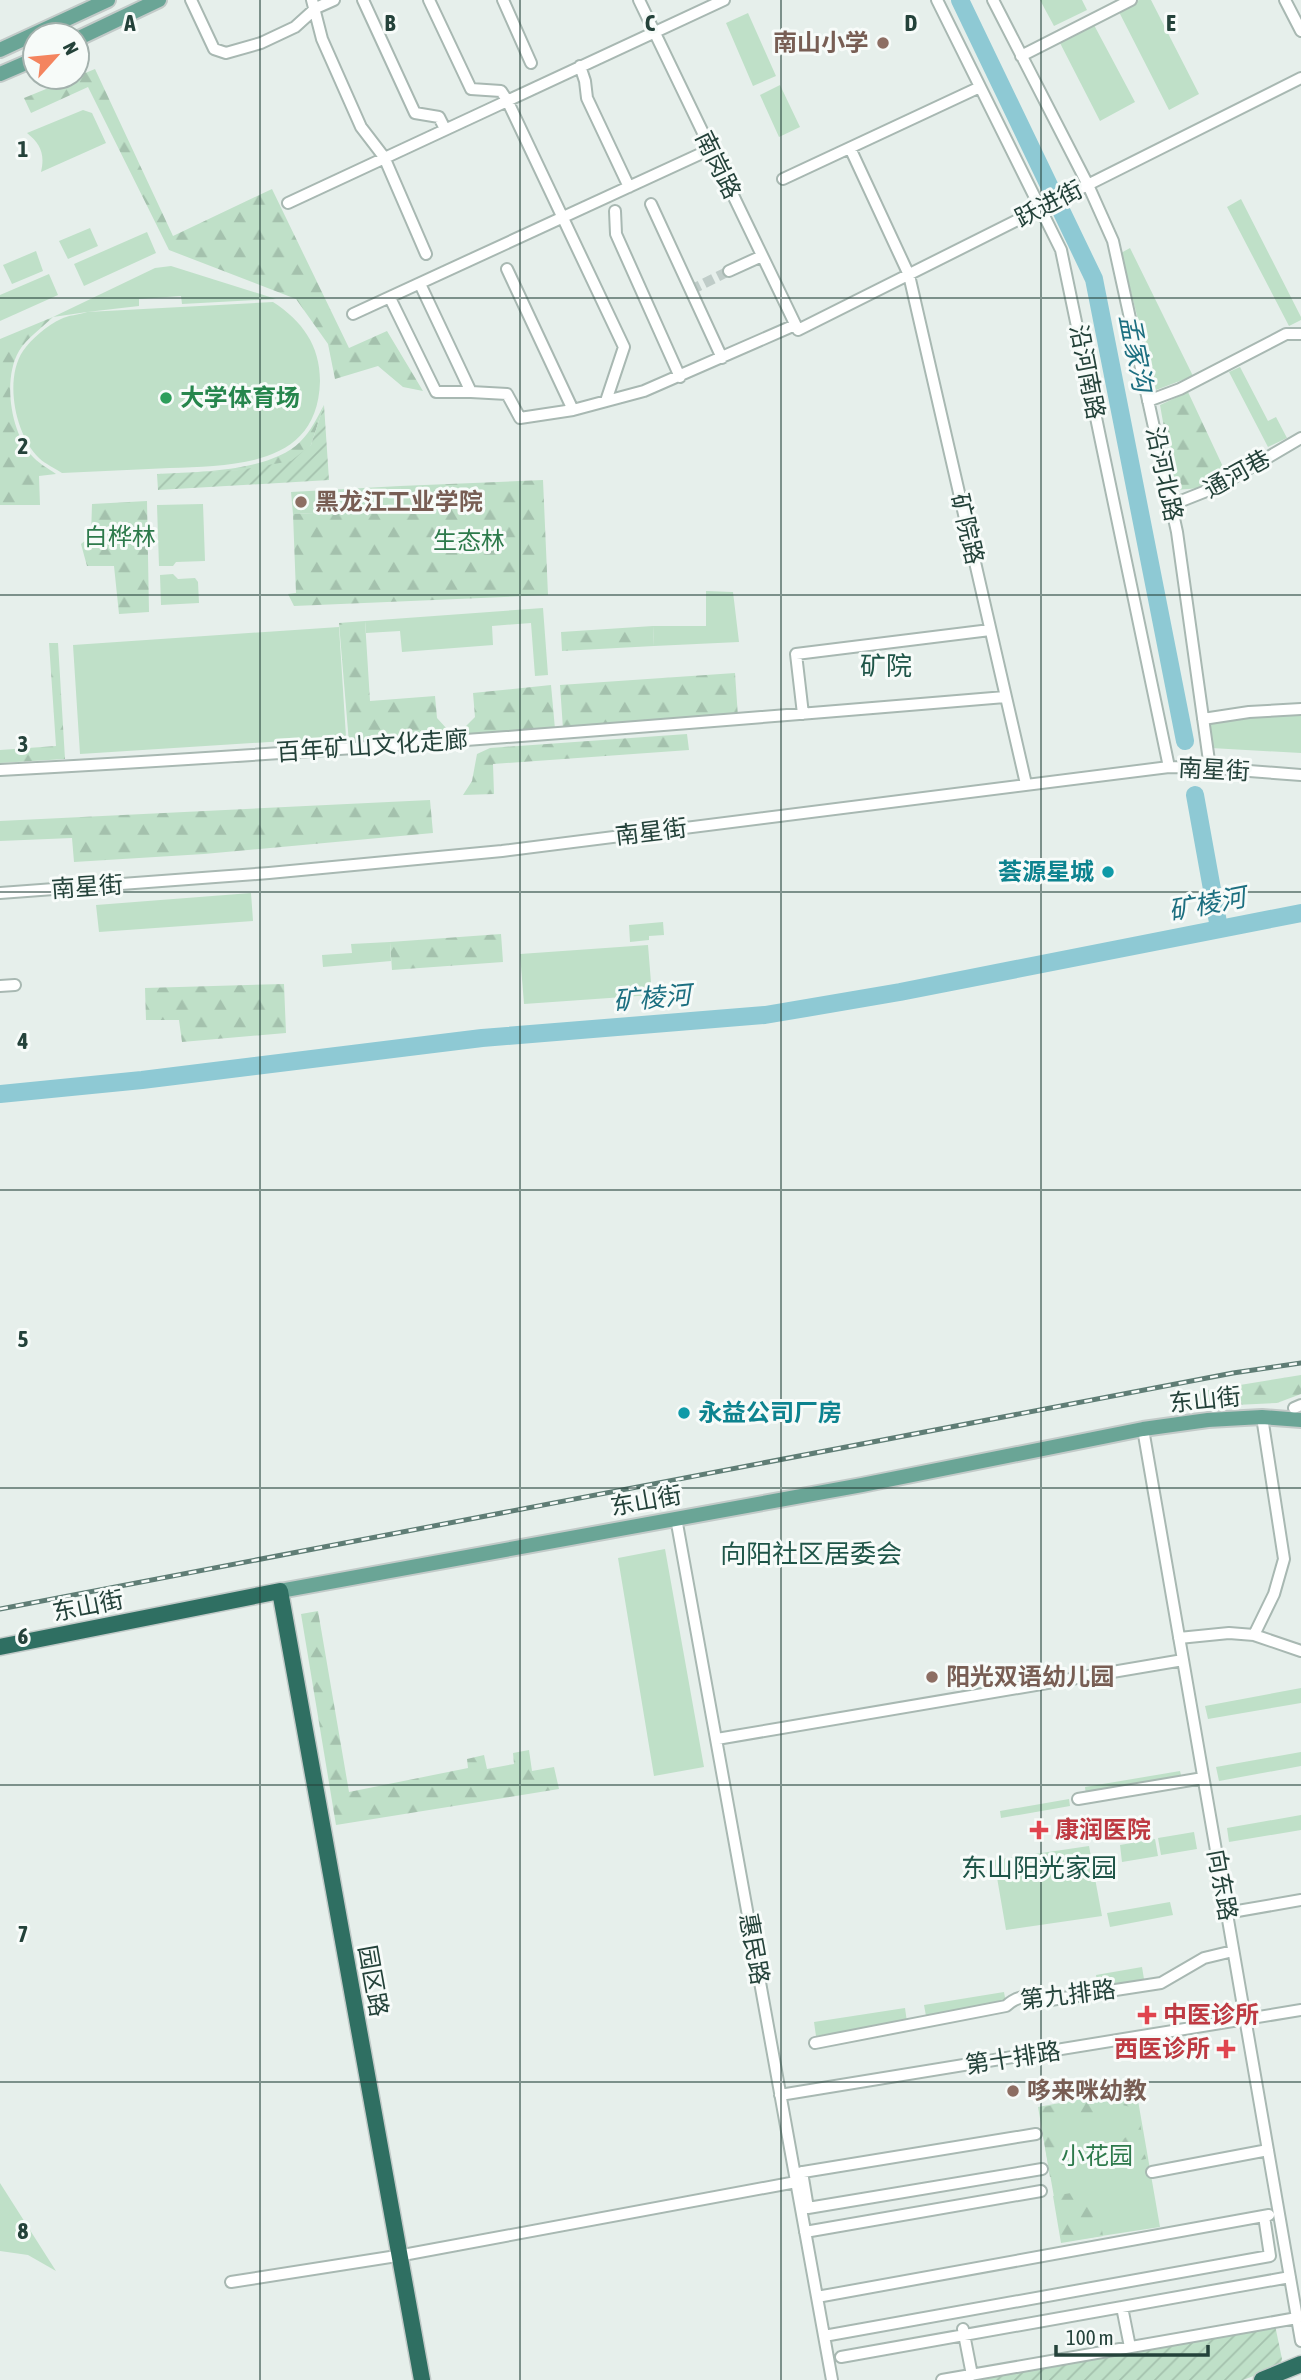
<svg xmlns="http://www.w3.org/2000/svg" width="1301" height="2380" viewBox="0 0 1301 2380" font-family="'Asap Condensed','Noto Sans SC',sans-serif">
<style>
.green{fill:#bfe0c8}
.forest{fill:url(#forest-firs)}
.garden{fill:url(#garden-furrows)}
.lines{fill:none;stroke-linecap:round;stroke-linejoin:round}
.river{stroke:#8ec9d4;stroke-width:18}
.minor-tunnel{stroke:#bfccc8;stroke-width:10;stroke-dasharray:10 5;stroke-linecap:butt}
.minor-casing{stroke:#a8b8b2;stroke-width:14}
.major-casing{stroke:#c2cac8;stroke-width:18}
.highway-casing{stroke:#c2cac8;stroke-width:19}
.minor{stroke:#fff;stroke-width:10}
.major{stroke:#6aa596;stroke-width:14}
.highway{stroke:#2f6f62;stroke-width:16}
.rail-casing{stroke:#5f7d75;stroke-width:5}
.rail{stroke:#f7fbf9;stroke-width:2.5;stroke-dasharray:8;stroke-linecap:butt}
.grid{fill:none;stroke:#24423a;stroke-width:2;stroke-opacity:0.55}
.education-dot{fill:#8d6e63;stroke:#f7fbf9;stroke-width:2.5}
.leisure-dot{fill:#2e9e5b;stroke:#f7fbf9;stroke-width:2.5}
.culture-dot{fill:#0f9aa8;stroke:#f7fbf9;stroke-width:2.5}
.health-dot{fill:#e0444e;stroke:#f7fbf9;stroke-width:2.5}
.labels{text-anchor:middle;stroke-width:6;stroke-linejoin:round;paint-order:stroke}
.education-label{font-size:24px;font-weight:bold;fill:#785e54;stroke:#f7fbf9;text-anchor:start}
.street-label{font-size:24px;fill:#24423a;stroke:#f7fbf9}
.leisure-label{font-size:24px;font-weight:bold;fill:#27864d;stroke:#f7fbf9;text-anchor:start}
.park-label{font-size:24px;fill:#2d7a4b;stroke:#f7fbf9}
.culture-label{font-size:24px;font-weight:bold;fill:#0d838f;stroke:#f7fbf9;text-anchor:end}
.health-label{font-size:24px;font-weight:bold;fill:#be3a42;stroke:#f7fbf9;text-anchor:start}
.water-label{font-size:26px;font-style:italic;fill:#1c6f80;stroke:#f7fbf9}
.neighbourhood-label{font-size:26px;fill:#1f5548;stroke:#f7fbf9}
.grid-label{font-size:23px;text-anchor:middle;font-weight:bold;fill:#24423a;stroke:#f7fbf9;stroke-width:6;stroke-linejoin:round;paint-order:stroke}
</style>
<defs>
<pattern id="forest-firs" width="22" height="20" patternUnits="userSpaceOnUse" patternTransform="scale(1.75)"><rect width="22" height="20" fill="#bfe0c8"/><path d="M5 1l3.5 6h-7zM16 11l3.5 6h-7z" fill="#a4c1ad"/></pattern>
<pattern id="garden-furrows" width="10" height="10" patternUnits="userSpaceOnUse" patternTransform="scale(1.75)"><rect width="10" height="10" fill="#bfe0c8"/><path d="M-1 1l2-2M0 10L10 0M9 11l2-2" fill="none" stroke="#a4c1ad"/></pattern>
</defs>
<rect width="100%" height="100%" fill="#e6efeb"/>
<path class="green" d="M 1040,0 L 1082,0 L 1087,10 L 1054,26 Z
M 1139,0 L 1151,0 L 1199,94 L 1169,110 L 1118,10 Z
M 748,13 L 776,76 L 753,86 L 726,23 Z
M 1094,25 L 1135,102 L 1100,121 L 1060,43 Z
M 780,85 L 800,127 L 779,137 L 760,95 Z
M 83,110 L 92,113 L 106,143 L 41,172 C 45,155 41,144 27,133 Z
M 1241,199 L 1301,317 L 1301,320 L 1289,326 L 1227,207 Z
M 90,228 L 98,246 L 68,259 L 59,241 Z
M 147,232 L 156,253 L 84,286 L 74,264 Z
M 1130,248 L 1193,376 L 1156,390 L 1121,253 Z
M 36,251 L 43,271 L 12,284 L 3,265 Z
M 171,266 L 276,299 L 182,304 L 181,296 L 139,299 L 139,306 L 87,312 L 273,302 C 302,321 320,345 320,381 C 318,467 234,465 170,468 C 134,470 98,471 62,473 C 55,468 45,464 39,458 C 15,435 4,379 23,351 C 31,339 48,325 61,319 C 68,315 79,315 87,312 L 53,317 L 155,268 Z
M 49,274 L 58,295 L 0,321 L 0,295 Z
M 1240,367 L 1268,421 L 1276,417 L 1287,438 L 1268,447 L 1229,372 Z
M 400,486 L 401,509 L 293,514 L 291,492 Z
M 203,504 L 205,561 L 176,562 L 173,566 L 159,566 L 157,505 Z
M 173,574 L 178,579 L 195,578 L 198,582 L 199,603 L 161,605 L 160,575 Z
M 706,591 L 733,592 L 739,642 L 654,646 L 653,626 L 706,626 Z
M 543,608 L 548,675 L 535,676 L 531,623 L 492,626 L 493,645 L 402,652 L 400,631 L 366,633 L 365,621 Z
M 339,627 L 346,737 L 80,754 L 73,645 Z
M 1301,711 L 1301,753 L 1211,748 L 1207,720 Z
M 251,893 L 253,921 L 99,932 L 96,905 Z
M 663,922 L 664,935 L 649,936 L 649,940 L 630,942 L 629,925 Z
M 390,942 L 391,961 L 323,967 L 322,955 L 352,953 L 351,944 Z
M 648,945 L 652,995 L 524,1004 L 520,954 Z
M 665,1549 L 704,1767 L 654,1776 L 618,1558 Z
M 1301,1688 L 1301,1703 L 1208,1719 L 1205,1706 Z
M 1301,1752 L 1301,1766 L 1219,1781 L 1216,1767 Z
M 1180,1771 L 1182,1779 L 1086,1795 L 1085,1787 Z
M 1069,1799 L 1070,1806 L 1001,1818 L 1000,1811 Z
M 1301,1815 L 1301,1830 L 1229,1842 L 1227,1828 Z
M 1194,1832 L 1197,1849 L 1161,1855 L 1158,1838 Z
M 1155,1839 L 1158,1856 L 1122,1862 L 1120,1845 Z
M 1089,1846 L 1102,1916 L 1006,1930 L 994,1860 Z
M 1170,1902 L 1173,1915 L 1110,1927 L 1107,1913 Z
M 1142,1967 L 1144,1979 L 1098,1988 L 1096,1975 Z
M 1004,1992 L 1006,2003 L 926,2016 L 924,2005 Z
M 905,2008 L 907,2022 L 816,2036 L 814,2022 Z
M 1136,2089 L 1160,2227 L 1062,2242 L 1038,2107 Z
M 0,2183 L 56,2271 L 28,2255 L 0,2251 Z"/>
<path class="forest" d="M 95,69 L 173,236 L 272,189 L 349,348 L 387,331 L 423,391 L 403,387 L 378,366 L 335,379 L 328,344 L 296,299 L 169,250 L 88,87 L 31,113 L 24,98 Z
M 53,317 C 43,327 26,339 19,351 C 2,380 11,435 34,458 C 40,464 49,469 56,474 L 39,476 L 40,505 L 0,505 L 0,339 Z
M 1188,392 L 1225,471 L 1201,488 L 1175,490 L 1160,405 Z
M 324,405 L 311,445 L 295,468 L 157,474 C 198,472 269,472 300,442 C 311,431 317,418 324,405 Z
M 543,480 L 548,595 L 294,606 L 288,594 L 296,593 L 293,514 L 401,509 L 400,486 Z
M 147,501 L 149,612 L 119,614 L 114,566 L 87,566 L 81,544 L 91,536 L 92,504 Z
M 365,621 L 370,701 L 435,696 L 437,718 L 447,729 L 448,736 L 349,743 L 339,623 Z
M 653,626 L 654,646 L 562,651 L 561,632 Z
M 49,643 L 58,643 L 65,759 L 0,763 L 0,750 L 56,746 Z
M 735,673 L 738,717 L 563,729 L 560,685 Z
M 551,685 L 555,729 L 464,736 L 463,729 L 475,717 L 473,693 Z
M 687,734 L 689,750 L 493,764 L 494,794 L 463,795 L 472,781 L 477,754 L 490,748 Z
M 430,800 L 433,833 L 204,854 L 74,862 L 72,838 L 0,841 L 0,821 Z
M 501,934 L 503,962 L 392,970 L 390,942 Z
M 284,984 L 286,1033 L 182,1042 L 179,1020 L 146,1020 L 145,988 Z
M 1301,1375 L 1301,1394 L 1277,1403 L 1193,1407 L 1191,1393 Z
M 318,1611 L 349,1792 L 468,1768 L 467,1759 L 484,1755 L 487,1769 L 514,1764 L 513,1753 L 529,1750 L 532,1771 L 554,1767 L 559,1789 L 336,1825 L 301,1614 Z
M 1136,2089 L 1139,2110 C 1124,2106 1106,2095 1099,2117 L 1075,2112 L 1059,2112 L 1046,2128 L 1043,2129 L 1039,2108 Z
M 1140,2123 L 1146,2159 L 1135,2161 L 1134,2155 L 1115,2158 L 1117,2145 Z
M 1059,2135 L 1065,2174 L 1050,2177 L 1043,2136 Z
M 1095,2189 L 1103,2236 L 1061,2243 L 1053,2196 Z"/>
<path class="garden" d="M 324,405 L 329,480 L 158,490 L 157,474 L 240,470 L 291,461 L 311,445 Z
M 1275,2325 L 1282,2359 L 1280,2366 L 1243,2380 L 962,2380 Z"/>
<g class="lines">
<path class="river" d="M 960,0 L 1094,279 L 1185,741
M 1195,795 L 1219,928
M 0,1094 L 142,1080 L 482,1038 L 765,1015 L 900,992 L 1301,913"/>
<path class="minor-tunnel" d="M 691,290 L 729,271"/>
<defs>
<path id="minor" d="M 191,0 L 214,49 L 226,53 L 261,43 L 295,27 L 316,8 L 334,0
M 312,0 L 322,39 L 361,127 L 384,157 L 426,254
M 363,0 L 415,113 L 439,117 L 445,129
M 429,0 L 471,89 L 501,91 L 507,100 L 624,347 L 606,401
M 503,0 L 531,63
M 639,0 L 798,330 L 1301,78
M 937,0 L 1061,250 L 1169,767
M 993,0 L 1088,185 L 1113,241 L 1177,532 L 1210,768
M 1285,0 L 1301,31
M 1021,56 L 1131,0
M 580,66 L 585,81 L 587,98 L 629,187
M 850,148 L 909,275 L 1026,784
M 783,179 L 980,87
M 288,203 L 724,0
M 651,204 L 722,358
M 615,211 L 616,234 L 680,377
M 507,269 L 573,410
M 729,271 L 762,256
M 420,284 L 471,392 L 507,394 L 520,418 L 573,410 L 644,391 L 795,325
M 390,298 L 436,392 L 471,392
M 353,314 L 711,149
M 1148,401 L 1180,389 L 1286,334 L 1301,334
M 1171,505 L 1219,486 L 1301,438
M 803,714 L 796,654 L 990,630
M 1203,719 L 1249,712 L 1301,709
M 0,770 C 336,752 671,725 1005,697
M 0,893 L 269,873 L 502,851 L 1169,767 L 1210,768 L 1301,775
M 0,986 L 15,985
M 1294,1408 L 1301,1405
M 1143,1429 L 1301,2341
M 676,1518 L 832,2380
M 1254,1635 L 1274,1594 L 1284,1559 L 1262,1417
M 1179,1638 L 1229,1633 L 1254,1635 L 1301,1651
M 717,1739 L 1183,1660
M 1078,1799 L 1203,1778
M 1226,1913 L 1301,1900
M 815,2043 L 1006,2006 C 1017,1996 1031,1993 1044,2001 L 1161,1983 L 1204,1958 L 1233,1951
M 780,2095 L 1301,2010
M 802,2172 L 808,2208 L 1042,2169
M 1152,2172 L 1268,2150
M 797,2173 L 1036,2134
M 805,2232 L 1041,2191
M 231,2282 L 403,2255 L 796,2182
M 817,2297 L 1269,2215
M 1122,2307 L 1130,2347
M 963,2329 L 972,2375
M 824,2336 L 1270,2256 L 1264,2216
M 841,2357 L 1290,2277
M 942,2380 L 1297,2318"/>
<path id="major" d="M 77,39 L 159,0
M 0,50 L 108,0
M 0,74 L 35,59
M 280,1591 L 862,1485 L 1143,1429 L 1208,1420 L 1262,1417 L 1301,1420"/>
<path id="highway" d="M 0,1647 L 280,1591 L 422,2380
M 1262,2380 L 1301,2364"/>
</defs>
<use href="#minor" class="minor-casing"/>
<use href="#major" class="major-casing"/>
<use href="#highway" class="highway-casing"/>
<use href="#minor" class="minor"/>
<use href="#major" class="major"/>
<use href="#highway" class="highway"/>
<defs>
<path id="rail" d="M 0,1609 L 1233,1373 L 1301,1363"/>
</defs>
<use href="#rail" class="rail-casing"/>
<use href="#rail" class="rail"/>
</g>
<path class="grid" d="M 260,0 L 260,2380M 520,0 L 520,2380M 781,0 L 781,2380M 1041,0 L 1041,2380M 0,298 L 1301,298M 0,595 L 1301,595M 0,892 L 1301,892M 0,1190 L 1301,1190M 0,1488 L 1301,1488M 0,1785 L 1301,1785M 0,2082 L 1301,2082"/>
<g class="education-dot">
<circle cx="883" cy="43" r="7"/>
<circle cx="301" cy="502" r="7"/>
<circle cx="932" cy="1677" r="7"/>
<circle cx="1013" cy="2091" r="7"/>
</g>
<circle class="leisure-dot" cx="166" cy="398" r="7"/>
<g class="culture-dot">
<circle cx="1108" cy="872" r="7"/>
<circle cx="684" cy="1413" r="7"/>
</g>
<g class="health-dot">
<path d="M1035.5 1819.5h7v7h7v7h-7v7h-7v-7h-7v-7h7z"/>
<path d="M1143.5 2004.5h7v7h7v7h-7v7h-7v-7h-7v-7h7z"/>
<path d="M1222.5 2038.5h7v7h7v7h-7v7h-7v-7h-7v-7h7z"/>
</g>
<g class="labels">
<g class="education-label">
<text x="869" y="51" text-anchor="end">南山小学</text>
<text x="315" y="510">黑龙江工业学院</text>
<text x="946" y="1685">阳光双语幼儿园</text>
<text x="1027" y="2099">哆来咪幼教</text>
</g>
<g class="street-label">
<text transform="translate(718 165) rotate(64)" y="8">南岗路</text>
<text transform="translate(1049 204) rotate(-27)" y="8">跃进街</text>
<text transform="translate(1087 372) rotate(79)" y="8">沿河南路</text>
<text transform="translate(1164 474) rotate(78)" y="8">沿河北路</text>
<text transform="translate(1237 474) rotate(-29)" y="8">通河巷</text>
<text transform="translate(967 529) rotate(77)" y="8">矿院路</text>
<text transform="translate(372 746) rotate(-4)" y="8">百年矿山文化走廊</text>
<text transform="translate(1214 770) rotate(3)" y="8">南星街</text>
<text transform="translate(651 832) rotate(-7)" y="8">南星街</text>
<text transform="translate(87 887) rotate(-4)" y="8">南星街</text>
<text transform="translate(1205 1400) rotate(-6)" y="8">东山街</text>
<text transform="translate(646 1501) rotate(-10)" y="8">东山街</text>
<text transform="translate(88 1606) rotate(-11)" y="8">东山街</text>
<text transform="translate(1222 1885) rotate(80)" y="8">向东路</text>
<text transform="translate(754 1949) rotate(80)" y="8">惠民路</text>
<text transform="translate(373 1981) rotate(80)" y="8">园区路</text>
<text transform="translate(1068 1995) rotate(-7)" y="8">第九排路</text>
<text transform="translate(1013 2058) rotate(-9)" y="8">第十排路</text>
</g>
<g class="leisure-label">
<text x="180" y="406">大学体育场</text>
</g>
<g class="park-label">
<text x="120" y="545">白桦林</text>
<text x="469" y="549">生态林</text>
<text x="1097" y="2164">小花园</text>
</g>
<g class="culture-label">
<text x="1094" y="880">荟源星城</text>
<text x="698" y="1421" text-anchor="start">永益公司厂房</text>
</g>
<g class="health-label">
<text x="1055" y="1838">康润医院</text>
<text x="1163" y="2023">中医诊所</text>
<text x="1210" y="2057" text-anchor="end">西医诊所</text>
</g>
<g class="water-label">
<text transform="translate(1136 353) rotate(79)" y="9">孟家沟</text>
<text transform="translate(1207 904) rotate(-11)" y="9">矿棱河</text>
<text transform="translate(652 998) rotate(-5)" y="9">矿棱河</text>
</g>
<g class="neighbourhood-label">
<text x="886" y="675">矿院</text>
<text x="811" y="1563">向阳社区居委会</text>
<text x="1039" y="1877">东山阳光家园</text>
</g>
</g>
<g class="grid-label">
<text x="130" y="31">A</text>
<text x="390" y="31">B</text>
<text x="650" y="31">C</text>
<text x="911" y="31">D</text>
<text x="1171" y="31">E</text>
<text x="23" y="157">1</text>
<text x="23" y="454">2</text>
<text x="23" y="752">3</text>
<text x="23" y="1049">4</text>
<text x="23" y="1347">5</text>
<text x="23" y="1644">6</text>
<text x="23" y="1942">7</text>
<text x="23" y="2239">8</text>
</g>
<g transform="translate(56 56) rotate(63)"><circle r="33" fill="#f7fbf9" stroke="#a3b1ad" stroke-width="2"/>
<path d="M0-5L12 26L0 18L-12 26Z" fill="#f4845f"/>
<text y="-10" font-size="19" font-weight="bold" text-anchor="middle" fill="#24423a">N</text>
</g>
<path d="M1056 2345v10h152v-10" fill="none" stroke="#24423a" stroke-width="3.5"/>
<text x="1066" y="2345" font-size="21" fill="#24423a" stroke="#f7fbf9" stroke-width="5" paint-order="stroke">100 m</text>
</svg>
